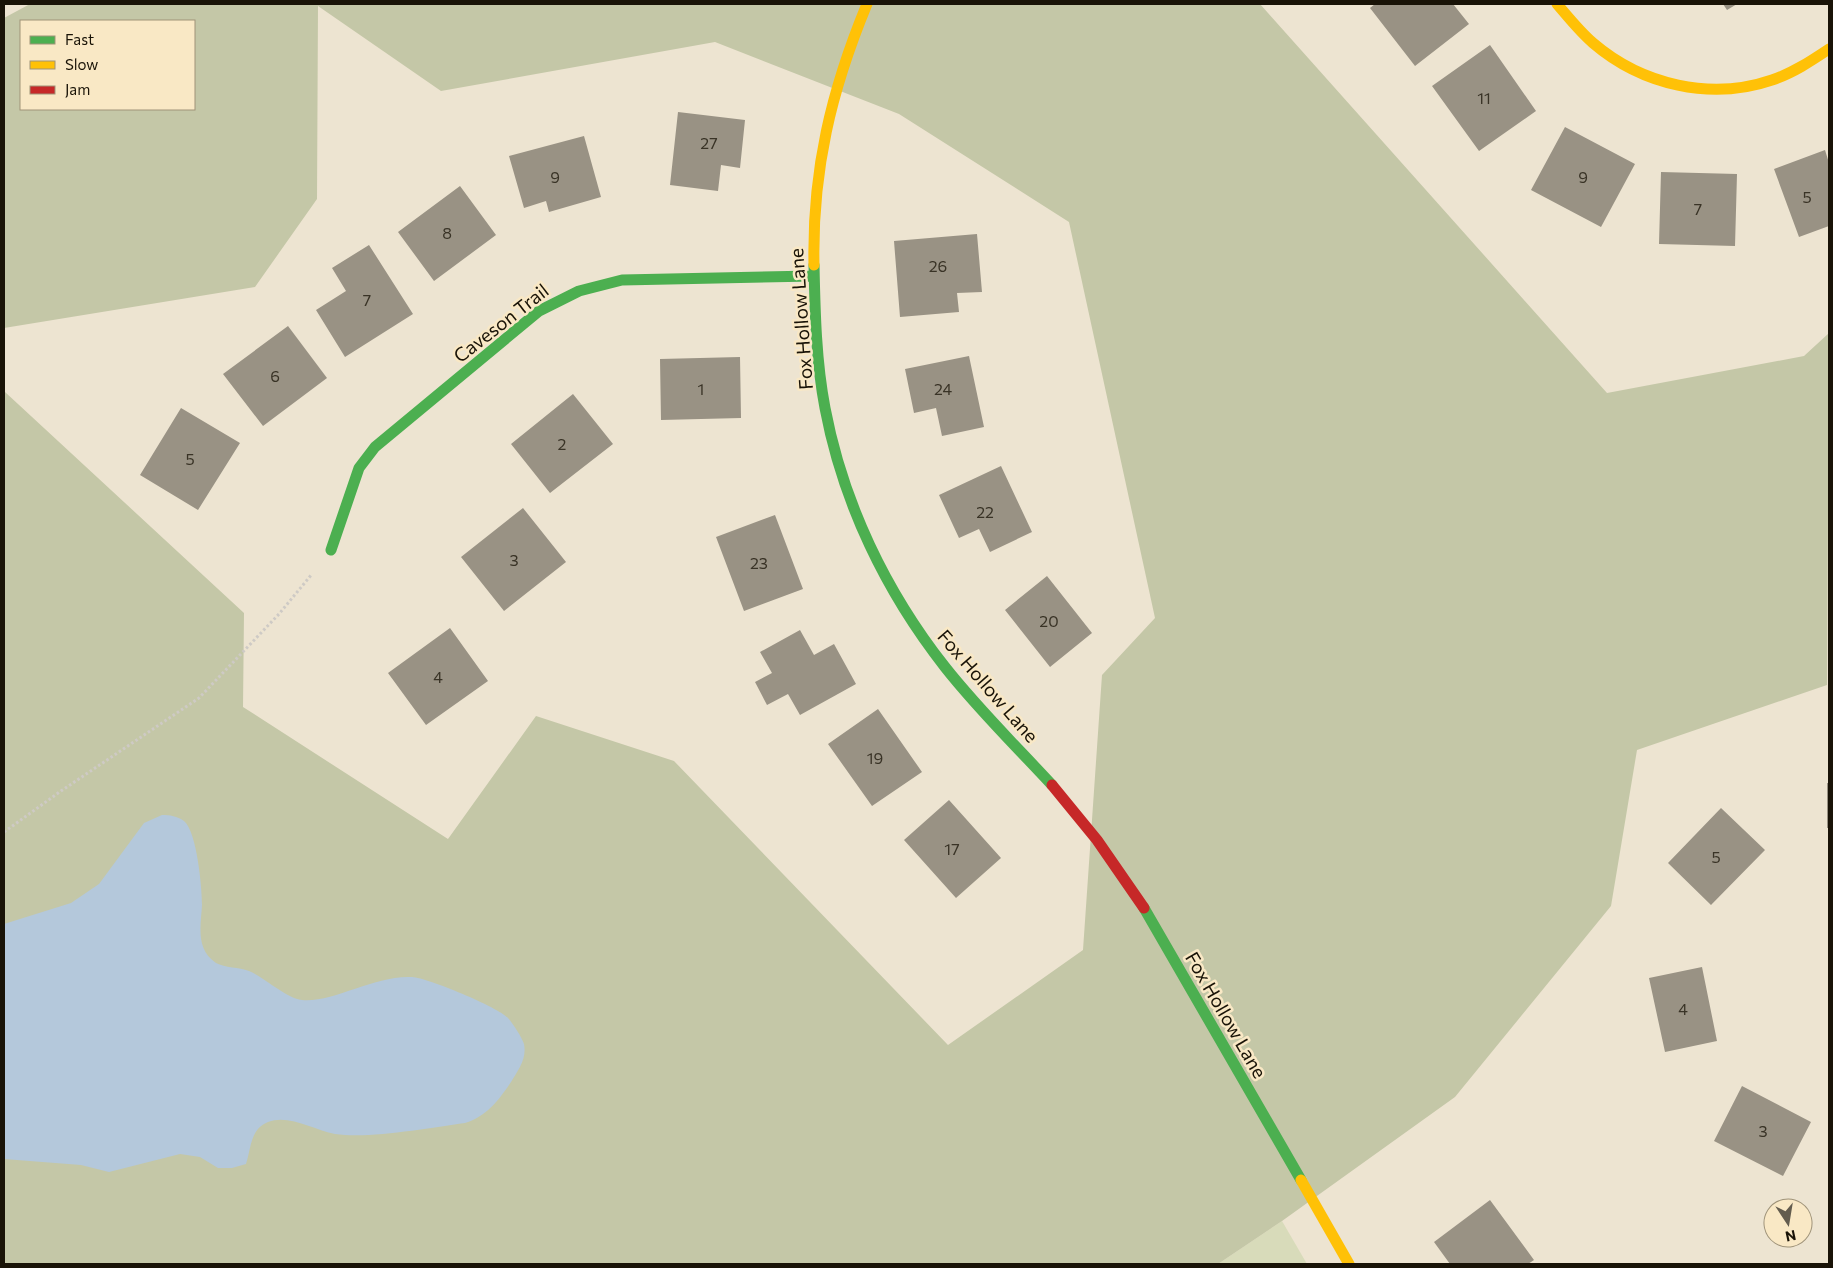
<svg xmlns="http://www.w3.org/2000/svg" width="1833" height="1268" viewBox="0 0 1833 1268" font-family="Commissioner,sans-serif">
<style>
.green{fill:#d8dbba}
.forest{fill:#c4c7a7;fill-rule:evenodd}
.water{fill:#b4c8db}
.building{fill:#999284}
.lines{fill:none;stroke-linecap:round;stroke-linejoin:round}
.path{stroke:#cecac5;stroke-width:3;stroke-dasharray:2.5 2.5;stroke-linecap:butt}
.fast{stroke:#4caf50;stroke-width:11}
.slow{stroke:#ffc107;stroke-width:11}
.jam{stroke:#c62828;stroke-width:11}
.labels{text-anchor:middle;stroke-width:5;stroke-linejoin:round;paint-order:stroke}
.number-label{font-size:16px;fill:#393326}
.street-label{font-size:19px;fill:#191307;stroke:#f9e8c5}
</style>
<rect width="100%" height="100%" fill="#ede4d1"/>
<path class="green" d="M 1282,1221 L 1307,1264 L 1218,1264 Z"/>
<path class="forest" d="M 30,4 L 1260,4 L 1607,393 L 1804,356 L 1829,333 L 1827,685 L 1637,750 L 1611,906 L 1455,1097 L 1282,1221 L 1218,1264 L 4,1264 L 4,366 L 5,392 L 244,613 L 243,707 L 448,839 L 536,716 L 674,761 L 948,1045 L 1083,950 L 1102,675 L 1155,618 L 1069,222 L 899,114 L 715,42 L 441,91 L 318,6 L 317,199 L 255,287 L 4,328 L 4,18 ZM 21,21 L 194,21 L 194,109 L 21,109 Z"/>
<path class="water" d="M 162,815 C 170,815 177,816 184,821 C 197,832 202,887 202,905 C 201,925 195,949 216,963 C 225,968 239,967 249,971 C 264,977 286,998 302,1000 C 333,1003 374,975 412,977 C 428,978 498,1007 508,1018 C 514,1025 521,1036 524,1044 C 527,1059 518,1070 511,1082 C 498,1101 487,1116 465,1123 C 428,1128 370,1139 335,1134 C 314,1130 289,1114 268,1122 C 250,1129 251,1149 246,1164 L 232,1168 L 218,1168 L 200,1157 L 180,1154 L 109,1172 L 81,1165 L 4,1159 L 4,924 L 71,903 L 99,884 L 144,823 Z"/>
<path class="building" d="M 1375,4 L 1453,4 L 1469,24 L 1415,66 L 1370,8 Z
M 1723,4 L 1737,4 L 1727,10 Z
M 1490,45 L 1536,111 L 1479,151 L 1432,86 Z
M 678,112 L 745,120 L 740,168 L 721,165 L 718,191 L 670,185 Z
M 1565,127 L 1635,164 L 1601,227 L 1531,190 Z
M 584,136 L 601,197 L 549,212 L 546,201 L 524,208 L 509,156 Z
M 1825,150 L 1829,163 L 1829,226 L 1799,237 L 1774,169 Z
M 1661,172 L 1737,174 L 1735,246 L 1659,244 Z
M 460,186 L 496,235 L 434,281 L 398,232 Z
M 977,234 L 982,292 L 957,293 L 959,312 L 900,317 L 894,241 Z
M 369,245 L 413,314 L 345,357 L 316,310 L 346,291 L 332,268 Z
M 288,326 L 327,378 L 263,426 L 223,374 Z
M 969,356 L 984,427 L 942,436 L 936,408 L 914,413 L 905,369 Z
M 740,357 L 741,418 L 661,420 L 660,359 Z
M 573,394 L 613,444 L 550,493 L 511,444 Z
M 181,408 L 240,443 L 198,510 L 140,475 Z
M 1001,466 L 1032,532 L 990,552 L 979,529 L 959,538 L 939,495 Z
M 523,508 L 566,562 L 504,611 L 461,557 Z
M 775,515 L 803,589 L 744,611 L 716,537 Z
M 1047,576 L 1092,633 L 1050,667 L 1005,610 Z
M 450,628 L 488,681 L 426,725 L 388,673 Z
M 800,630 L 814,655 L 834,644 L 856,684 L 800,715 L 788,694 L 767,705 L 755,682 L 772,673 L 760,652 Z
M 878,709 L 922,772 L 872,806 L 828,744 Z
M 1827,783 L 1829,783 L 1829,828 L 1827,828 Z
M 949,800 L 1001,858 L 956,898 L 904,840 Z
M 1721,808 L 1765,850 L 1711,905 L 1668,863 Z
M 1702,967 L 1717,1041 L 1665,1052 L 1649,978 Z
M 1742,1086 L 1811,1122 L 1783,1176 L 1714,1141 Z
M 1490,1200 L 1534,1260 L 1528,1264 L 1450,1264 L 1434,1242 Z"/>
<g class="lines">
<path class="path" d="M 4,832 L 61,791 L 199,698 L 279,614 L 312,574"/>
<path class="fast" d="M 814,265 C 815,312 816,361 825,408 C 843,503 886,592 945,667 C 978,709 1016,746 1052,785
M 331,550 L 359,468 L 375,447 L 539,311 L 579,291 L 622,280 L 814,276
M 1144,908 L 1301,1180"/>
<path class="slow" d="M 1557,4 C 1569,18 1580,32 1593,43 C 1642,85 1711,101 1772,80 C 1793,73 1811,61 1829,49
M 814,265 C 812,171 831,91 867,4
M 1301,1180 L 1349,1264"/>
<path class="jam" d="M 1052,785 L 1097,840 L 1144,908"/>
</g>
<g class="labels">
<g class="number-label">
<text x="1484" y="104">11</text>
<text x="709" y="149">27</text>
<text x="555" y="183">9</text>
<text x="1583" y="183">9</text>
<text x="1807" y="203">5</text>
<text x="1698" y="215">7</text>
<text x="447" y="239">8</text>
<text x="938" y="272">26</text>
<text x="367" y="306">7</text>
<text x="275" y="382">6</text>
<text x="701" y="395">1</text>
<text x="943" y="395">24</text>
<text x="562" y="450">2</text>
<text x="190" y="465">5</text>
<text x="985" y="518">22</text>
<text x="514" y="566">3</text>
<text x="759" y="569">23</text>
<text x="1049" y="627">20</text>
<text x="438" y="683">4</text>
<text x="875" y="764">19</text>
<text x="952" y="855">17</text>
<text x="1716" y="863">5</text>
<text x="1683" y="1015">4</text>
<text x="1763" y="1137">3</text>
</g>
<g class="street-label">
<text transform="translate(801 319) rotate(-94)" y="7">Fox Hollow Lane</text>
<text transform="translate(501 323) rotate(-38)" y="7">Caveson Trail</text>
<text transform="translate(988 686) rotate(49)" y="7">Fox Hollow Lane</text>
<text transform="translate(1226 1015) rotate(60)" y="7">Fox Hollow Lane</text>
</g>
</g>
<rect width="1833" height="1268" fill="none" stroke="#191307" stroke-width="10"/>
<rect x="20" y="20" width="175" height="90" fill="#f9e8c5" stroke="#9f9379"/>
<rect x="30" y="36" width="25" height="8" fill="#4caf50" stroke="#9f9379"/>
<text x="65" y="45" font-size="15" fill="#191307">Fast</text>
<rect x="30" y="61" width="25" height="8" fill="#ffc107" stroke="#9f9379"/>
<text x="65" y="70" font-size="15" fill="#191307">Slow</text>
<rect x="30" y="86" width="25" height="8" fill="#c62828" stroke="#9f9379"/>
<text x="65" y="95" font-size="15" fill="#191307">Jam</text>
<g transform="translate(1788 1223) rotate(168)"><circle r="24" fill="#f9e8c5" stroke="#9f9379"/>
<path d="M0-4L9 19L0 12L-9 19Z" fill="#635c4e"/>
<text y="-8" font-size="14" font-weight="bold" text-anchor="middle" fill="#191307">N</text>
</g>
</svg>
